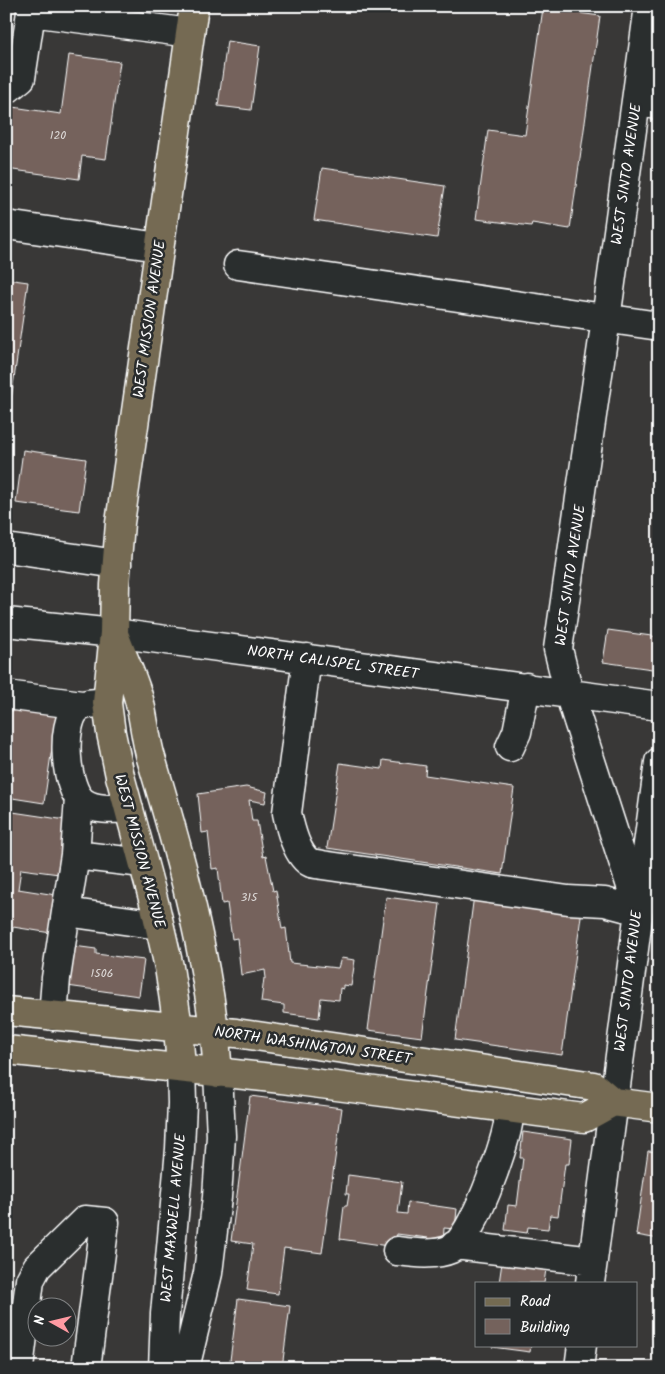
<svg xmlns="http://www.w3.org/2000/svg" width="665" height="1374" viewBox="0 0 665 1374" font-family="Kalam,sans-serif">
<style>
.building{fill:#74625c;stroke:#fff}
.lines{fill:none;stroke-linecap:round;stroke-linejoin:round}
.minor-casing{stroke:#fff;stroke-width:31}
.major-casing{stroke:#fff;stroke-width:31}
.minor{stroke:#2a2d2e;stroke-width:28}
.major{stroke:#746b52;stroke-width:28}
.labels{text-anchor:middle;stroke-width:5;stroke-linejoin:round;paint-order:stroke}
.number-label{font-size:12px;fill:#dcd8d6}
.street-label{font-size:15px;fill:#fff;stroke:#2a2d2e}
</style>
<rect width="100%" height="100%" fill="#393837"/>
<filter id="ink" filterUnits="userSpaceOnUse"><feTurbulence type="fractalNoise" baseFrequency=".02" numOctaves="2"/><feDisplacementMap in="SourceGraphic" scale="10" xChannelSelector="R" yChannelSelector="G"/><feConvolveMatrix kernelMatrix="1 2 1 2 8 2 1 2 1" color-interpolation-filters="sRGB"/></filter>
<g filter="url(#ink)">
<path class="building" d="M 543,8 L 600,16 L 570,229 L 532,223 L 531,226 L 476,219 L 488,130 L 525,135 Z
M 227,41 L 260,46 L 251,110 L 218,106 Z
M 69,55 L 120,62 L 106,159 L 82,156 L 79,179 L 6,169 L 6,106 L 61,114 Z
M 322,168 L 445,186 L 437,238 L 314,220 Z
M 6,279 L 28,282 L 6,434 Z
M 23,450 L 86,459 L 79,511 L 16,503 Z
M 608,630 L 659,637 L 659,670 L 603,662 Z
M 6,706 L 57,713 L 44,803 L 6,797 Z
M 383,760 L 426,766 L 425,775 L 514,788 L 502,874 L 327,848 L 340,763 L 382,769 Z
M 246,787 L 267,792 L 265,803 L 249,800 L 252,821 L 257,821 L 263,857 L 266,856 L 273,891 L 276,890 L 282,929 L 286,928 L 290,963 L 338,968 L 341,958 L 355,960 L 351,986 L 343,985 L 343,989 L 340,988 L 339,1000 L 321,998 L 319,1018 L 284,1013 L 284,1005 L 261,1002 L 264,978 L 266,978 L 265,970 L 241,975 L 237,938 L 232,939 L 227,903 L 222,904 L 218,868 L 212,869 L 208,832 L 202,833 L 198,794 Z
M 6,811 L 66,820 L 59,874 L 21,869 L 18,889 L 56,895 L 51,933 L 13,927 L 6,978 Z
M 474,895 L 582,909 L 562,1055 L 455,1040 Z
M 386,897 L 440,904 L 422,1037 L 368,1030 Z
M 66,945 L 96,949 L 96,954 L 144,960 L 139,996 L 60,985 Z
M 250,1096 L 342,1108 L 322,1253 L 284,1248 L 278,1294 L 247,1290 L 253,1244 L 231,1241 Z
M 523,1132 L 572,1139 L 569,1164 L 565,1164 L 558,1216 L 550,1215 L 548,1229 L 528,1227 L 527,1233 L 505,1230 L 508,1205 L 517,1206 L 523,1158 L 520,1158 Z
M 648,1151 L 659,1152 L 659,1239 L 636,1235 Z
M 348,1175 L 402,1182 L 398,1213 L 407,1214 L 408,1202 L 457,1209 L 455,1229 L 444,1228 L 443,1245 L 427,1243 L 428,1238 L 397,1234 L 395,1247 L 340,1239 L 344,1206 L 347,1206 L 349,1194 L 346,1194 Z
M 503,1256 L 547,1262 L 544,1283 L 499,1283 Z
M 238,1299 L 290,1306 L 282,1368 L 229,1368 Z
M 493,1345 L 531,1345 L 530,1352 L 492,1347 Z"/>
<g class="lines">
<defs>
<path id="minor" d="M 6,90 L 21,78 L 31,12 L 190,33
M 636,102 L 659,105
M 6,225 L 159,247
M 238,265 L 659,326
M 6,548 L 117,564
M 6,622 L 114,633 L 659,706
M 307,658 L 287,813 C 290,827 297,857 311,863 C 314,864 319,864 322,865 L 568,900 L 605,902 L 639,911 L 659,762
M 6,695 L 82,705
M 107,703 C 98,703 85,702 77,709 C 60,724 65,789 83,802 C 96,811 114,809 128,808
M 510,747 L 517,732 L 526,687
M 75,855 L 79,798
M 66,912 L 75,855 L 143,863
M 53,1016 L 56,978 L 66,912 L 159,925
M 455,1245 L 593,1261
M 397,1251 C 413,1253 435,1256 451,1249 C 473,1238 504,1148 508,1124 C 508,1119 508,1113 509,1108
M 590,1283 L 639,911 L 569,693 L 558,649 L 606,319 L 649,6
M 19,1368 L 30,1280 L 37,1267 L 85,1220 L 105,1222 L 86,1368
M 163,1368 L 165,1314 L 180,1149 L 182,1103 L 181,1068
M 185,1368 L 208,1273 L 217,1197 L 221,1136 L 218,1073
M 579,1368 L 582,1345"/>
<path id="major" d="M 116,639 C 123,658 132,676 138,696 C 144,716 145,738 151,758 C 182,861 211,966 218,1073
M 6,1011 L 236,1033 L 594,1086 L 613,1102 L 659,1108
M 6,1050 L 282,1079 L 584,1118 L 613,1102
M 181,1068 L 178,1027 L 169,967 L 155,906 L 120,776 L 111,733 L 107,703 L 114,633 L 115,585 L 120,523 L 194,6"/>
</defs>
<use href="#minor" class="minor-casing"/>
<use href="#major" class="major-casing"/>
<use href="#minor" class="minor"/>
<use href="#major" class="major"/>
</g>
</g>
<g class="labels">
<g class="number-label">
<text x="58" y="139">120</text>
<text x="249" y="901">315</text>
<text x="102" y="977">1506</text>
</g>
<g class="street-label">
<text transform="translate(626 174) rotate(-82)" y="5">WEST SINTO AVENUE</text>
<text transform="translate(149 319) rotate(-82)" y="5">WEST MISSION AVENUE</text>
<text transform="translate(570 575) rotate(-82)" y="5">WEST SINTO AVENUE</text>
<text transform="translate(333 662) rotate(8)" y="5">NORTH CALISPEL STREET</text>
<text transform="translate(140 851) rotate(75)" y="5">WEST MISSION AVENUE</text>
<text transform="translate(628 981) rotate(-83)" y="5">WEST SINTO AVENUE</text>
<text transform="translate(313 1045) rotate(8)" y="5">NORTH WASHINGTON STREET</text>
<text transform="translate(173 1218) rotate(-85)" y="5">WEST MAXWELL AVENUE</text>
</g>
</g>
<rect width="665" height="1374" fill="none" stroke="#2a2d2e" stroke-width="25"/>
<rect x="12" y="12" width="640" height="1349" fill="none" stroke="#fff" stroke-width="2" filter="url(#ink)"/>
<rect x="475" y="1282" width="162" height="65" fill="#2a2d2e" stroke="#7f8182"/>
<rect x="485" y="1298" width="25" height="8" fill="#746b52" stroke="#7f8182"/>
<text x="520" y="1306" font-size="15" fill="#ffffff">Road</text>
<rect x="485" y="1319" width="25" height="15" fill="#74625c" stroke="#7f8182"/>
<text x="520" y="1332" font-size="15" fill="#ffffff">Building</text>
<g transform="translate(52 1322) rotate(278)"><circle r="24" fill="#2a2d2e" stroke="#7f8182"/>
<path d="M0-4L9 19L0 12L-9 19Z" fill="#ff9aa2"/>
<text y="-8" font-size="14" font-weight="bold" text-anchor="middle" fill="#ffffff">N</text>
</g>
</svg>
